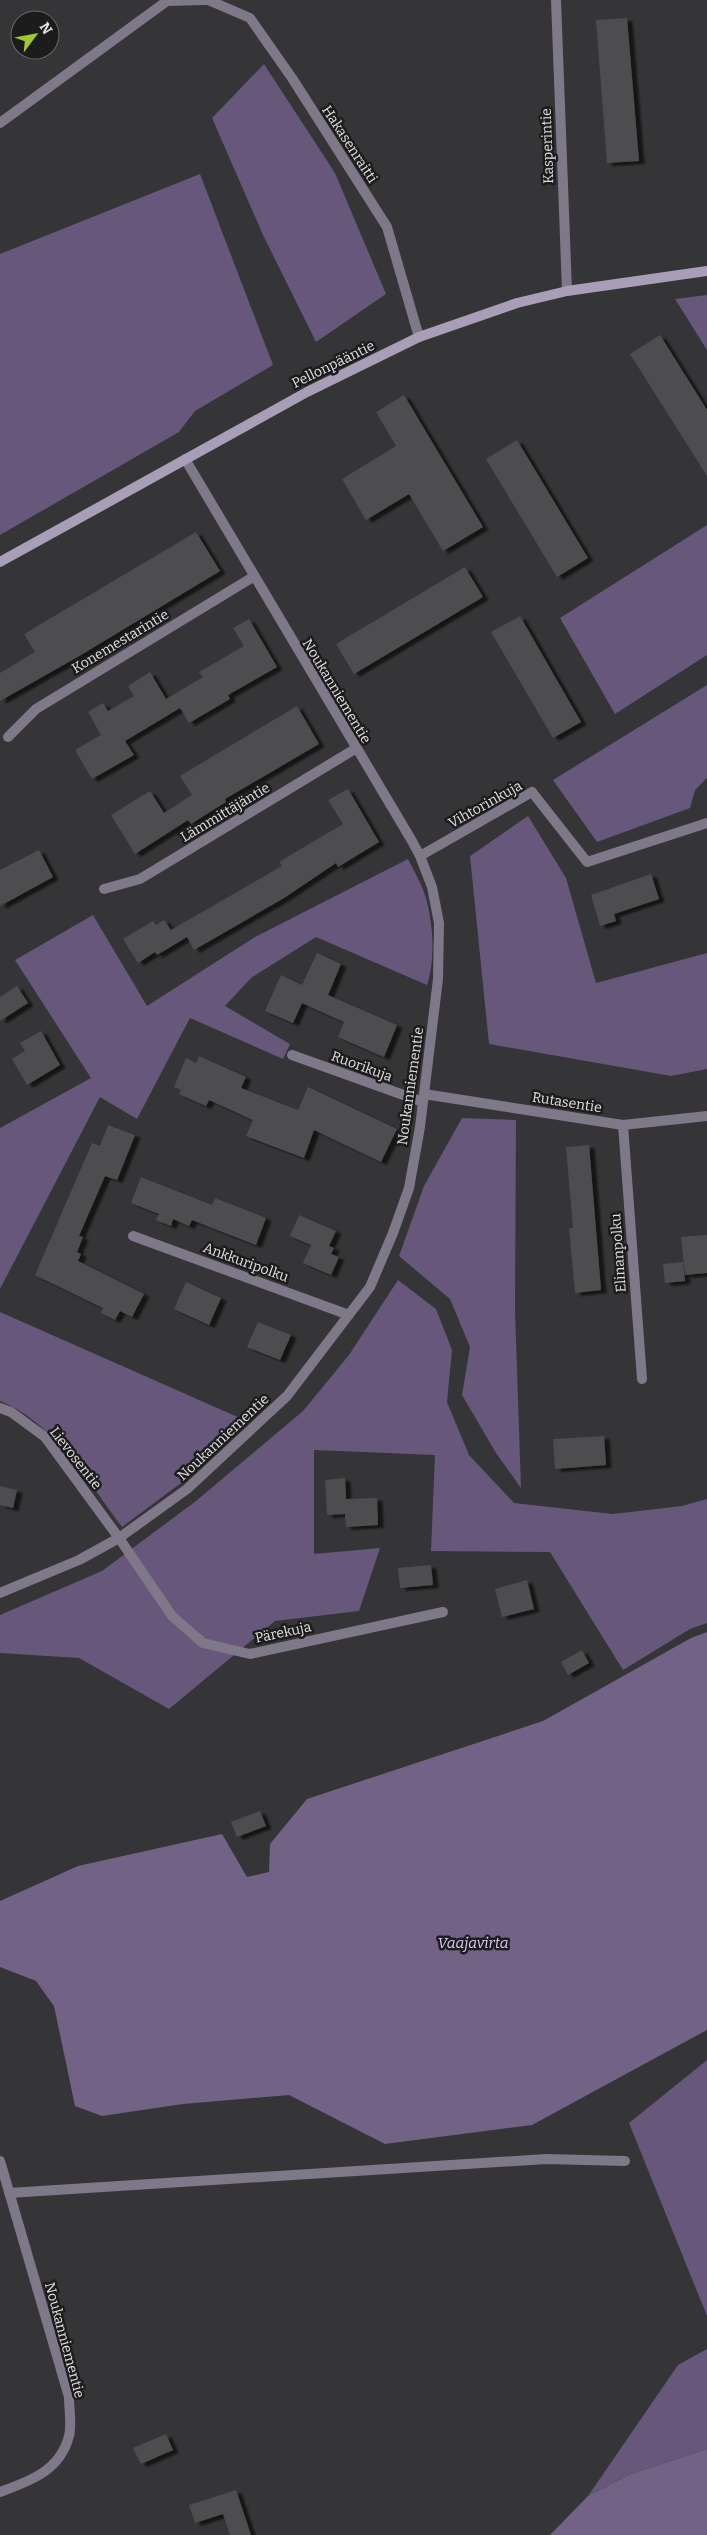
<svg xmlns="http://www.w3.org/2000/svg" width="707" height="2535" viewBox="0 0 707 2535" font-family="Bitter,serif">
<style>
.forest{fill:#67577a}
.water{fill:#726286}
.building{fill:#4e4d50;filter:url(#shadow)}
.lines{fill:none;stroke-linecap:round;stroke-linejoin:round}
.street{stroke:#7f7888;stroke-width:10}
.secondary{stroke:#a99eb7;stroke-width:10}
.labels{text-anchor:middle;stroke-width:5;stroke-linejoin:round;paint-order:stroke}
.street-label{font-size:14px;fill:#e1e1e2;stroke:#1c1c1d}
.water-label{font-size:15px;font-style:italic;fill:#dfc9fa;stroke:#1c1c1d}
</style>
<defs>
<filter id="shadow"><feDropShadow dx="5.5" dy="3" stdDeviation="1" flood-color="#0009"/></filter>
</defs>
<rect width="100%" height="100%" fill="#353436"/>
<path class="forest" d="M 264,64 L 335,173 L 386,294 L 316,342 L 263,235 L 212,118 Z
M 200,174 L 273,365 L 195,411 L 179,432 L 0,535 L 0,254 Z
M 707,295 L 707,350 L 675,299 Z
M 707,525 L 707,655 L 615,714 L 560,618 Z
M 707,685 L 707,778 L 695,790 L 690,808 L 597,842 L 553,780 Z
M 528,816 L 566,878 L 596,983 L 707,953 L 707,1069 L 671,1076 L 489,1044 L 470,856 Z
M 408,859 C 414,871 421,883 425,895 C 433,921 436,958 427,985 L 316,937 L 251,978 L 225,1006 L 290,1044 L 283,1059 L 190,1018 L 137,1119 L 100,1097 L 0,1289 L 0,1128 L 91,1078 L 15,960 L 93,915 L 147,1006 L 255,937 Z
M 462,1118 L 516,1120 L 515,1310 L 521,1488 L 496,1453 L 462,1395 L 470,1347 L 450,1299 L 399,1256 L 424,1186 Z
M 398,1280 L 436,1309 L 452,1350 L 447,1402 L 469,1455 L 514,1503 L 613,1514 L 682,1506 L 707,1499 L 707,1623 L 690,1629 L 623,1670 L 550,1552 L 431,1551 L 435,1455 L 314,1450 L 314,1554 L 380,1548 L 359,1611 L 275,1621 L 169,1709 L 79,1658 L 0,1653 L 0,1615 L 102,1571 L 196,1501 L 303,1411 L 349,1355 Z
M 0,1312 L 249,1422 L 181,1483 L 122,1527 C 88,1482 55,1423 0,1401 Z
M 707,2060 L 707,2316 L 629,2123 Z
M 707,2349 L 707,2449 L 631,2474 L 588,2496 L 678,2365 Z"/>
<path class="water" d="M 707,1632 L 707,2030 L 532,2125 L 385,2144 L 289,2095 L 183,2104 L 102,2116 L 75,2106 L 54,2006 L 36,1981 L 0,1967 L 0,1901 L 78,1866 L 222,1834 L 247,1877 L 269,1872 L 270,1844 L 307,1799 L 543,1721 L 691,1638 Z
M 707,2449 L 707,2535 L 550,2535 L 588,2496 L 631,2474 Z"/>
<path class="building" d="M 627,18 L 639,161 L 607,163 L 596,20 Z
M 660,335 L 707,410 L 707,476 L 630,354 Z
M 404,395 L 483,527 L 443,551 L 409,494 L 366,520 L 342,479 L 396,446 L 376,412 Z
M 517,440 L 588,558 L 557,577 L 486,459 Z
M 196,532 L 220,571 L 81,655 L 0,701 L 0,673 L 35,652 L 24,634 Z
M 465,567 L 483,597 L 354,674 L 336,644 Z
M 520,616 L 581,722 L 553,738 L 491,632 Z
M 249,619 L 277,667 L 228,695 L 230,699 L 189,723 L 180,708 L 125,741 L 134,755 L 92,779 L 75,750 L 101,735 L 88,712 L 103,703 L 108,711 L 134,696 L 128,686 L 150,672 L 166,699 L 203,677 L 199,672 L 244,646 L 233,628 Z
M 297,706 L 319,744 L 225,799 L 226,802 L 191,824 L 188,820 L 135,854 L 111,815 L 150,791 L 164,813 L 192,795 L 180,776 Z
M 348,789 L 379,842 L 338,867 L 336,863 L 284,898 L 194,950 L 187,937 L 157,955 L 155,952 L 138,963 L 123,939 L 153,921 L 156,925 L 164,920 L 171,930 L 282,866 L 279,862 L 343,824 L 328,800 Z
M 39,850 L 53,877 L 0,906 L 0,870 Z
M 651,874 L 659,899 L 614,914 L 616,921 L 600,926 L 591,895 Z
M 317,953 L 341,964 L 328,995 L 397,1025 L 384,1057 L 338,1037 L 344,1022 L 302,1003 L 293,1023 L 265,1011 L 281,975 L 302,985 Z
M 17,986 L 28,1003 L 0,1021 L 0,997 Z
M 41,1031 L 60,1065 L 27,1085 L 12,1059 L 25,1051 L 20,1043 Z
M 199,1056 L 246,1077 L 241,1088 L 298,1110 L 308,1087 L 397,1129 L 381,1162 L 314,1130 L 304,1158 L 246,1136 L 253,1120 L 209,1100 L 206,1106 L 179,1094 L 181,1090 L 174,1087 L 186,1058 L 196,1063 Z
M 108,1125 L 135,1135 L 117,1180 L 105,1176 L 79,1236 L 83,1237 L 77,1252 L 81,1254 L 78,1261 L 144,1294 L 132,1317 L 120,1311 L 115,1320 L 101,1313 L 103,1308 L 35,1275 L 92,1143 L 100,1146 Z
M 589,1145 L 601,1290 L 575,1293 L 569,1228 L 573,1228 L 566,1147 Z
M 141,1177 L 212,1205 L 215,1198 L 266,1218 L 256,1245 L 192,1220 L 189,1226 L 173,1219 L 171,1226 L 156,1220 L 159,1214 L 131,1203 Z
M 299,1215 L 336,1231 L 329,1246 L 334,1248 L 331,1254 L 339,1257 L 331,1275 L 303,1263 L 311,1245 L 290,1236 Z
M 707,1235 L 707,1273 L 685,1275 L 681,1237 Z
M 683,1262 L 685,1281 L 665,1283 L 663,1264 Z
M 186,1282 L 221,1298 L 209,1325 L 174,1309 Z
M 258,1322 L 291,1335 L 280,1360 L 247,1347 Z
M 604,1436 L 606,1465 L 555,1469 L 553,1439 Z
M 345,1478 L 346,1499 L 377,1498 L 378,1525 L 346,1527 L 345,1514 L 327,1515 L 325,1480 Z
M 0,1486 L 17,1490 L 13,1508 L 0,1505 Z
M 431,1565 L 433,1585 L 400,1588 L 398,1568 Z
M 527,1580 L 534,1609 L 502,1617 L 495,1589 Z
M 582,1650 L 589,1663 L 568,1675 L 561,1662 Z
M 260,1811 L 266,1826 L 237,1837 L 231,1822 Z
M 166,2434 L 173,2450 L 141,2464 L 133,2448 Z
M 236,2490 L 251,2535 L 230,2535 L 223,2514 L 195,2523 L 189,2505 Z"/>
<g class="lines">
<path class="street" d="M 208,0 L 250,18 L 292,78 L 387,227 L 419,337
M 556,0 L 567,291
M 0,123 L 167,1 L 205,0
M 8,737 L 36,709 L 253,577
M 420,856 L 532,792 L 587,862 L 707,823
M 104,889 L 140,879 L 355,749
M 292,1055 L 423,1102
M 424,1094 L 623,1125 L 707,1116
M 623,1125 L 642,1379
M 133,1236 L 349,1315
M 0,1408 L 11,1412 L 45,1437 L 119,1538 L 172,1616 L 203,1643 L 250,1654 L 443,1612
M 0,1593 L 79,1560 L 119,1538 L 187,1489 L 287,1396 L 370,1287 L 393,1233 L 409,1188 L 420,1127 L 438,979 L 439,923 L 432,887 L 420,856 L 412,841 L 185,459
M 0,2161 L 69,2397 C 69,2409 72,2425 69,2436 C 60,2471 30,2481 0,2492
M 9,2193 L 546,2159 L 625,2161"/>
<path class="secondary" d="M 0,562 L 307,392 L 419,337 L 517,303 L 567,291 L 707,271"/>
</g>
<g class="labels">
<g class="street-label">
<text transform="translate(350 144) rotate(57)" y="5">Hakasenraitti</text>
<text transform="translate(547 146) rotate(-92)" y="5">Kasperintie</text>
<text transform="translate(333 364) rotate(-26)" y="5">Pellonpääntie</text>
<text transform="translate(120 641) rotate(-31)" y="5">Konemestarintie</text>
<text transform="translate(337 691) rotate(59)" y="5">Noukanniementie</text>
<text transform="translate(485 804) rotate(-29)" y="5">Vihtorinkuja</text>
<text transform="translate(225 812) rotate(-31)" y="5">Lämmittäjäntie</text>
<text transform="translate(362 1066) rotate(20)" y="5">Ruorikuja</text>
<text transform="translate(410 1086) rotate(-82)" y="5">Noukanniementie</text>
<text transform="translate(567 1102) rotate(9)" y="5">Rutasentie</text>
<text transform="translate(618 1253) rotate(-94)" y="5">Elinanpolku</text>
<text transform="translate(246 1262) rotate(20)" y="5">Ankkuripolku</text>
<text transform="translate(223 1437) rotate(-43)" y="5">Noukanniementie</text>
<text transform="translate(76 1458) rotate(52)" y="5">Lievosentie</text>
<text transform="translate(283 1632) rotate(-12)" y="5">Pärekuja</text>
<text transform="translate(65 2340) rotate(75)" y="5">Noukanniementie</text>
</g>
<g class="water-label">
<text x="473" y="1948">Vaajavirta</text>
</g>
</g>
<g transform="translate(35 35) rotate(58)"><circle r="24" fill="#1c1c1d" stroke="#6b6b6c"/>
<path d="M0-4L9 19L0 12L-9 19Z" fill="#9dca30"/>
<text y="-8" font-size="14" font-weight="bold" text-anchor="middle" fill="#e1e1e2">N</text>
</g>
</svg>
